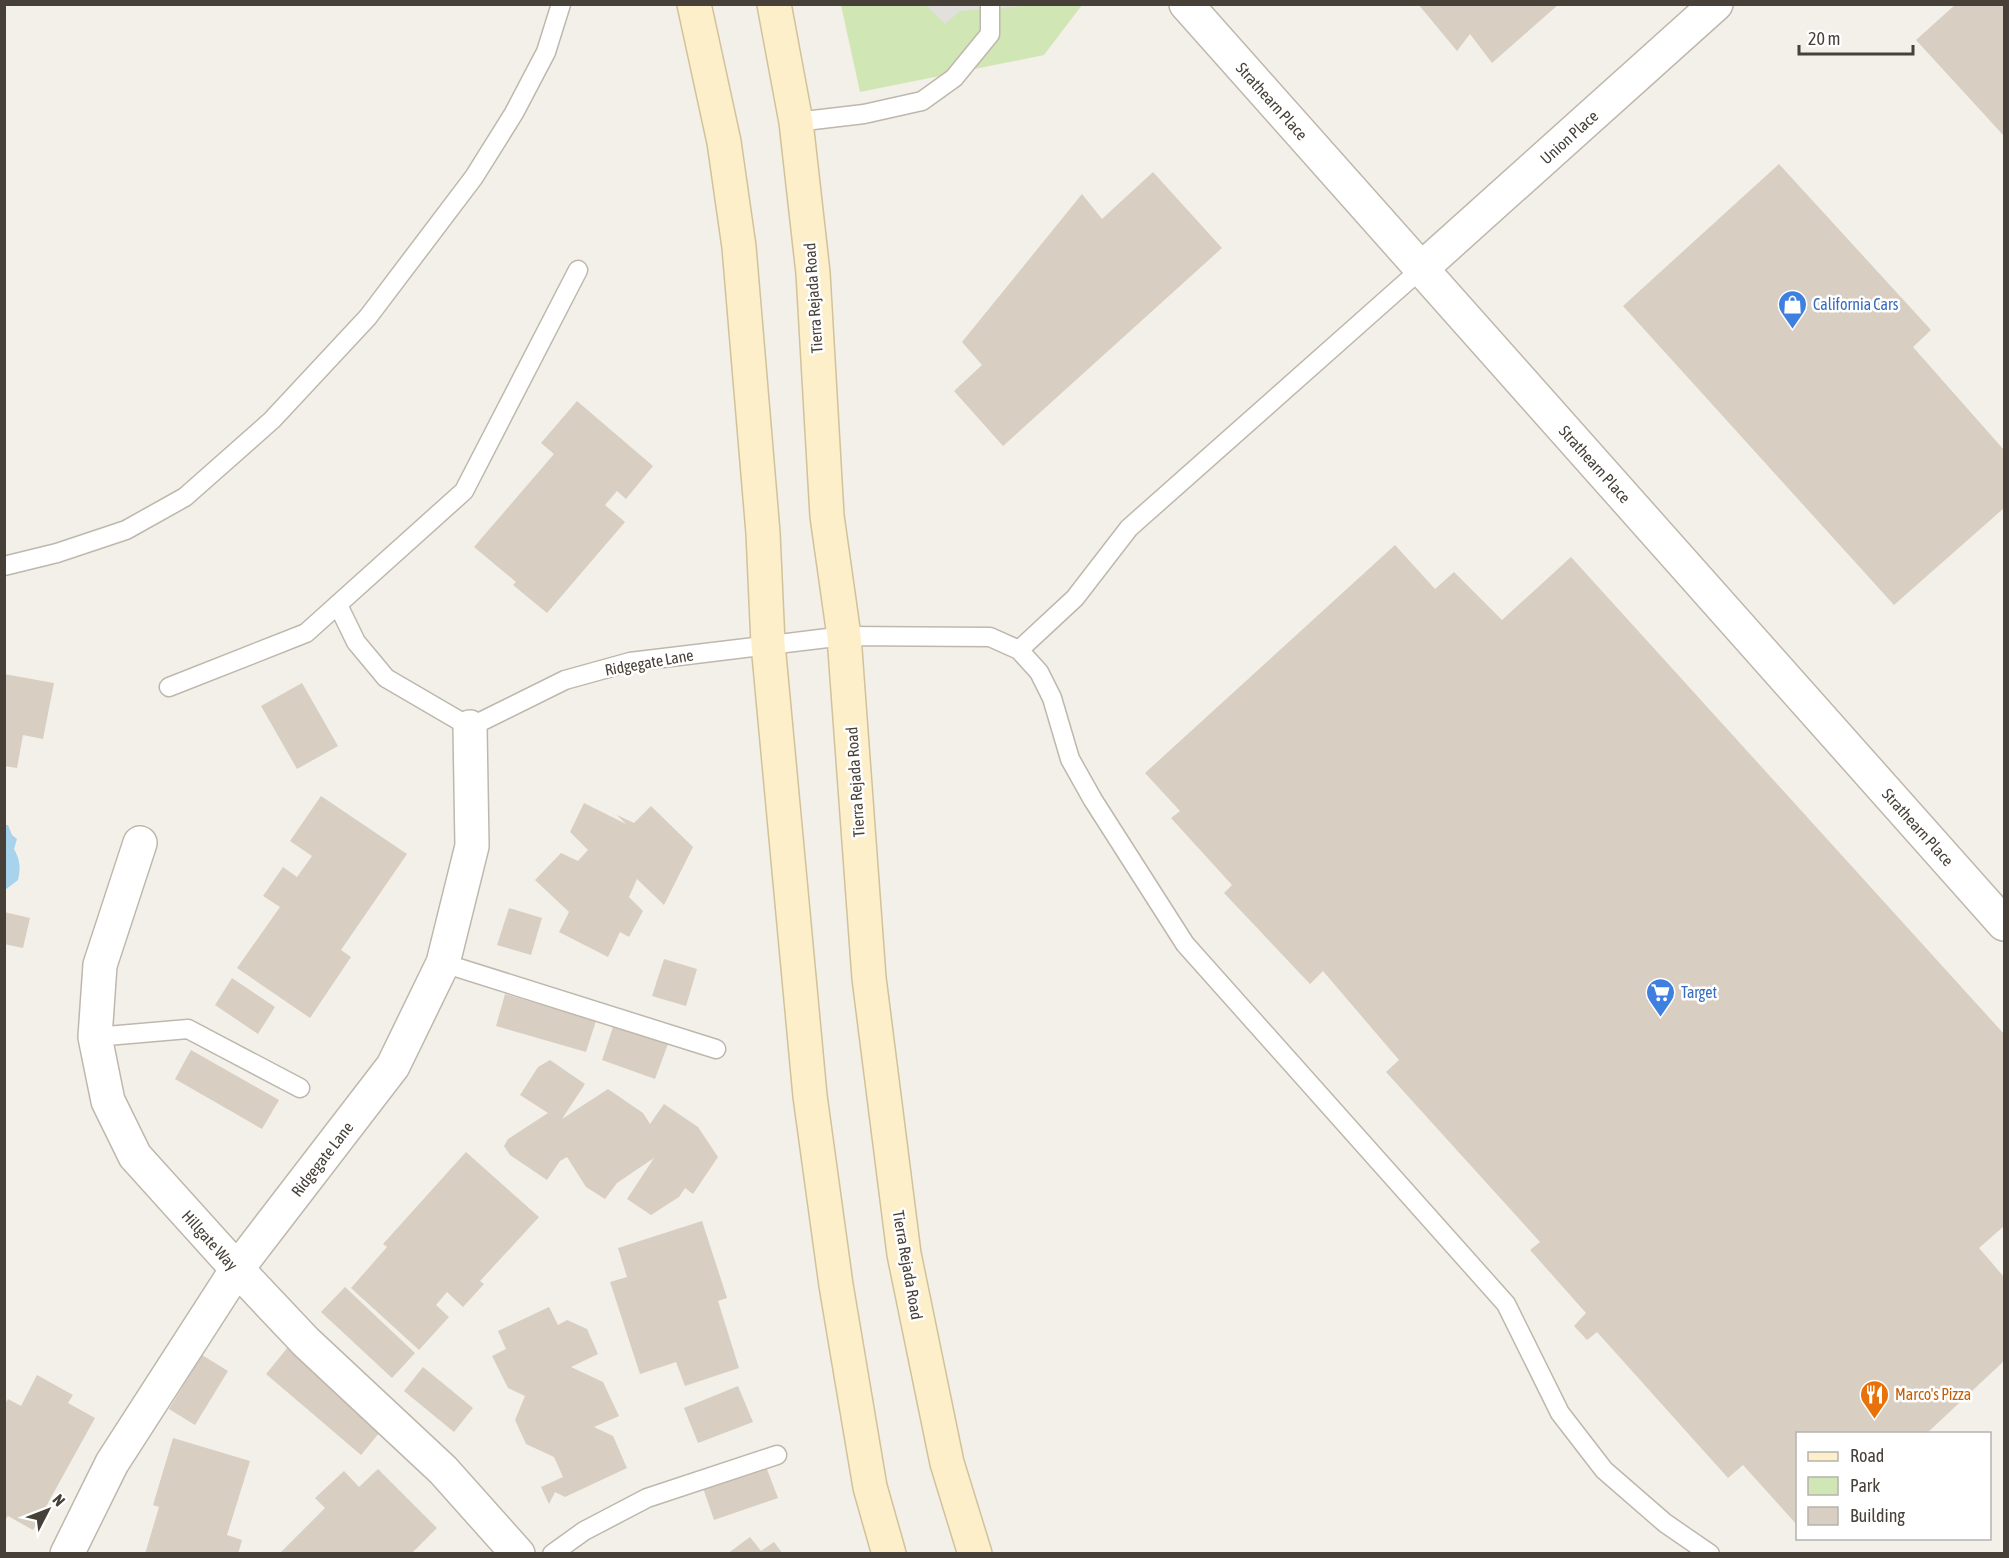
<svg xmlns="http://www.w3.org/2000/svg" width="2009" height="1558" viewBox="0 0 2009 1558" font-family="'Asap Condensed',sans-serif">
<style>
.green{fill:#d0e6b4}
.parking{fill:#e2e0dd}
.water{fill:#a8d3ed}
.building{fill:#d8cec2}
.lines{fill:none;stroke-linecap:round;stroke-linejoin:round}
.lane-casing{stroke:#bfb7ac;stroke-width:21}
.street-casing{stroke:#bfb7ac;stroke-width:36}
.secondary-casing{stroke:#d1c29a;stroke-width:36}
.lane{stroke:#fff;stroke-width:18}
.street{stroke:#fff;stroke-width:33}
.secondary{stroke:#fcefca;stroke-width:33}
.labels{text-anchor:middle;stroke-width:5;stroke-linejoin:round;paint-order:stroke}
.street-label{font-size:16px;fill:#474038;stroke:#fff}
.shop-label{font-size:16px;fill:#366cbe;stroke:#fff;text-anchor:start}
.food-label{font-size:16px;fill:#c56008;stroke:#fff;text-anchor:start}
</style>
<rect width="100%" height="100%" fill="#f3f0e9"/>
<path class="green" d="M 841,5 L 1082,5 L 1044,55 L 860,92 Z"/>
<path class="parking" d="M 926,5 L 1018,5 L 1016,7 L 960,11 L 945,24 Z"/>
<path class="water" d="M 5,825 L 8,825 L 12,835 L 17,839 L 14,849 C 20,860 21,868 18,880 L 5,890 Z"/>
<path class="building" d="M 1418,4 L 1559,4 L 1492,63 L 1470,34 L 1457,51 Z
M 1956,4 L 2004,4 L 2004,136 L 1916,40 Z
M 1779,164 L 1931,330 L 1913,347 L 2004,450 L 2004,508 L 1894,605 L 1623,306 Z
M 1153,172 L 1222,248 L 1003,446 L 954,391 L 982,365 L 962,342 L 1082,194 L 1102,219 Z
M 577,401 L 653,466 L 626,499 L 617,491 L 605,505 L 625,522 L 547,613 L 513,585 L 516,582 L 474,547 L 554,454 L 541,443 Z
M 1395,545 L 1435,589 L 1454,572 L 1502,620 L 1571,557 L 2004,1034 L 2004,1226 L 1979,1248 L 2004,1277 L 2004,1361 L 1926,1434 L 1798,1434 L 1798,1526 L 1743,1465 L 1728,1478 L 1597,1332 L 1587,1340 L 1574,1326 L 1586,1313 L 1530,1250 L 1540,1242 L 1386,1072 L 1399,1060 L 1323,971 L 1310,984 L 1224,893 L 1232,885 L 1171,818 L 1180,811 L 1145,773 Z
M 4,674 L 54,683 L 43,739 L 23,735 L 17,768 L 4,766 Z
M 302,683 L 338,746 L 297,769 L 261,706 Z
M 321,796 L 407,854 L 341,950 L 351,957 L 310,1018 L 237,968 L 280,907 L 263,896 L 283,867 L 297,877 L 312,856 L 290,841 Z
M 584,803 L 626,824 L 617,815 L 634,823 L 651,806 L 693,847 L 664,905 L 637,879 L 629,897 L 643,911 L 629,937 L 620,932 L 608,957 L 559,932 L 569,912 L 535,880 L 561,853 L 578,861 L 588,850 L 570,832 Z
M 509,908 L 542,918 L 531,955 L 497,945 Z
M 4,912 L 30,918 L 23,948 L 4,944 Z
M 664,959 L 697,969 L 686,1006 L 652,996 Z
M 232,978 L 275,1007 L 258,1034 L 215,1005 Z
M 505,994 L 596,1021 L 586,1052 L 496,1026 Z
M 614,1024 L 668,1044 L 655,1079 L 602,1060 Z
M 191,1050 L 279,1100 L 262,1129 L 175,1079 Z
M 550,1060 L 585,1084 L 562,1119 L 608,1089 L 643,1113 L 650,1124 L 664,1104 L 698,1127 L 718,1157 L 693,1194 L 685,1188 L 679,1197 L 651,1215 L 627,1199 L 654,1158 L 617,1183 L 605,1199 L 586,1187 L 567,1157 L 560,1161 L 547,1180 L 510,1155 L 504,1146 L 508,1139 L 548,1113 L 520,1095 L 538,1067 Z
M 466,1152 L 539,1217 L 480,1281 L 484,1284 L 463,1307 L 447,1292 L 436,1305 L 449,1317 L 419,1350 L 351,1288 L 387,1247 L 383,1244 Z
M 702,1221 L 727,1298 L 718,1301 L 739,1368 L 685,1386 L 676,1362 L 640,1374 L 610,1282 L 627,1277 L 618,1248 Z
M 345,1287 L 415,1353 L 392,1378 L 321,1312 Z
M 549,1307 L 558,1325 L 567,1320 L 587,1329 L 598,1354 L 571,1367 L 603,1382 L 619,1416 L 594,1427 L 613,1436 L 627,1468 L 565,1497 L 555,1492 L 549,1504 L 541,1487 L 563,1477 L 554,1457 L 526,1444 L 515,1420 L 525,1396 L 508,1388 L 492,1356 L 506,1349 L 498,1331 Z
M 288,1347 L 384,1427 L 361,1455 L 266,1374 Z
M 202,1355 L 228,1371 L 195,1425 L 169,1409 Z
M 423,1367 L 473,1408 L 454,1432 L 404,1391 Z
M 37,1375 L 73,1395 L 68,1403 L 95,1418 L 33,1530 L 8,1516 L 4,1521 L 4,1405 L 8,1399 L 21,1406 Z
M 738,1386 L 753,1422 L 698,1443 L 684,1408 Z
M 173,1438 L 250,1461 L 227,1535 L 242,1540 L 238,1554 L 145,1554 L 159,1507 L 153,1505 Z
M 765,1464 L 778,1498 L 714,1520 L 702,1485 Z
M 378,1469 L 437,1528 L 411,1554 L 282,1554 L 281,1552 L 325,1508 L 315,1498 L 344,1471 L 359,1487 Z
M 750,1537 L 761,1551 L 774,1542 L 783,1554 L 727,1554 Z"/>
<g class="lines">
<defs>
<path id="lane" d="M 796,122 L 864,114 L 922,101 L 954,78 L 990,34 L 990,4
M 4,566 L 57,553 L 126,530 L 185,497 L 272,420 L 368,317 L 474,177 L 514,113 L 546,52 L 561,4
M 338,605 L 356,642 L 386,678 L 470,727 L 565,680 L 630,662 L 844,636 L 990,637 L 1019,650 L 1039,672 L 1052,698 L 1070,759 L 1093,800 L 1185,944 L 1506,1304 L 1560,1413 L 1604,1470 L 1665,1523 L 1710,1554
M 1019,650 L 1075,598 L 1129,528 L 1421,269
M 169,687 L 306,633 L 464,491 L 578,270
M 443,963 L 716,1049
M 95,1037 L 188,1029 L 300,1088
M 552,1554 L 584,1531 L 647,1498 L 777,1455"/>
<path id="street" d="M 1186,4 L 2004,924
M 1421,269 L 1716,4
M 140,843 L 100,965 L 95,1037 L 108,1101 L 135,1156 L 237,1269 L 306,1342 L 443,1470 L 518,1554
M 67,1554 L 112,1463 L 237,1269 L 393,1066 L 443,963 L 472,846 L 470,727"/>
<path id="secondary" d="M 694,4 L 724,142 L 739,247 L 763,533 L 768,644 L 810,1096 L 836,1285 L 870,1487 L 889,1554
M 774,4 L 796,122 L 813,273 L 827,516 L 844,636 L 869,978 L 904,1254 L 947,1463 L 975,1554"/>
</defs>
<use href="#lane" class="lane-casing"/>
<use href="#street" class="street-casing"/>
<use href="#secondary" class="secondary-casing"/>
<use href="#lane" class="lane"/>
<use href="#street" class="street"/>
<use href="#secondary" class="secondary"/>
</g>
<defs>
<symbol id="shop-pin" viewBox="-11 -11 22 30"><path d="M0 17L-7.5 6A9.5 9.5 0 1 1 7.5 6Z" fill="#3f7fe0" stroke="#fff"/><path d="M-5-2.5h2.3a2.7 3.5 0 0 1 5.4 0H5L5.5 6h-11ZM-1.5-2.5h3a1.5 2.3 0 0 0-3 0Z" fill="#fff"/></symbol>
<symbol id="supermarket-pin" viewBox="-11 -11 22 30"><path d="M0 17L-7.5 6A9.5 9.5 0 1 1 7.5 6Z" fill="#3f7fe0" stroke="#fff"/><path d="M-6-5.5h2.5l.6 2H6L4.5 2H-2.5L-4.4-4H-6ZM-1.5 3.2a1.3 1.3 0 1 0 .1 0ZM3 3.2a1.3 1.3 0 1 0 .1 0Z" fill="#fff"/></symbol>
<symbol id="restaurant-pin" viewBox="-11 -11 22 30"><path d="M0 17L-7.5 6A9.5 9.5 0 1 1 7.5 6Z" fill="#e8710a" stroke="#fff"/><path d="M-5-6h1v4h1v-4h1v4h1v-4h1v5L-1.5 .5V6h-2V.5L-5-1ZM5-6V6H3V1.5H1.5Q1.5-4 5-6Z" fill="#fff"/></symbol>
</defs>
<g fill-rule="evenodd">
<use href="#shop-pin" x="1776" y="288" width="33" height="45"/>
<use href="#supermarket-pin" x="1644" y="976" width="33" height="45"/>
<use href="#restaurant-pin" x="1858" y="1378" width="33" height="45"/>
</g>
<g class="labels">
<g class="street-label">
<text transform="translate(1272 101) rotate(48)" y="6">Strathearn Place</text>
<text transform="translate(1569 137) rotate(-42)" y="6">Union Place</text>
<text transform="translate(813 298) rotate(-94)" y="6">Tierra Rejada Road</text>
<text transform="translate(1595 464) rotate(48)" y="6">Strathearn Place</text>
<text transform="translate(649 662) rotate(-10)" y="6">Ridgegate Lane</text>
<text transform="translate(855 782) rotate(-94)" y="6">Tierra Rejada Road</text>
<text transform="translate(1918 827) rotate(48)" y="6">Strathearn Place</text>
<text transform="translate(322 1159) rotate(-52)" y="6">Ridgegate Lane</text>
<text transform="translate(210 1240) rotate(48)" y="6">Hillgate Way</text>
<text transform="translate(908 1265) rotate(80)" y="6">Tierra Rejada Road</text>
</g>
<g class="shop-label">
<text x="1813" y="310">California Cars</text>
<text x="1681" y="998">Target</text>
</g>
<g class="food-label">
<text x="1895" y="1400">Marco's Pizza</text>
</g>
</g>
<rect width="2009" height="1558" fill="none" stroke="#474038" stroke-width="12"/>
<rect x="1796" y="1432" width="195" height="108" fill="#ffffff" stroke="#b5b3af" stroke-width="1.5"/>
<rect x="1808" y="1452" width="30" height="9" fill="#fcefca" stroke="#b5b3af" stroke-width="1.5"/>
<text x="1850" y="1462" font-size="18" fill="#474038">Road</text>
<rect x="1808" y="1477" width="30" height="18" fill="#d0e6b4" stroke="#b5b3af" stroke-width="1.5"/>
<text x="1850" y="1492" font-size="18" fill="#474038">Park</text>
<rect x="1808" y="1507" width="30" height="18" fill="#d8cec2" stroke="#b5b3af" stroke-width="1.5"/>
<text x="1850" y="1522" font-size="18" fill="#474038">Building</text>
<g transform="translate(48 1510) rotate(48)" stroke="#ffffff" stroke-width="4.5" paint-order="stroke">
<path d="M0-4.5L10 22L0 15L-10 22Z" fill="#474038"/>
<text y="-9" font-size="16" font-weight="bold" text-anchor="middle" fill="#474038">N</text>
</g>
<path d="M1799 45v9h114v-9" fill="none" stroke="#474038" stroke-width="3"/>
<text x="1808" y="45" font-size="18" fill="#474038" stroke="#ffffff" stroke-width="4.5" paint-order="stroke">20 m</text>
</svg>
